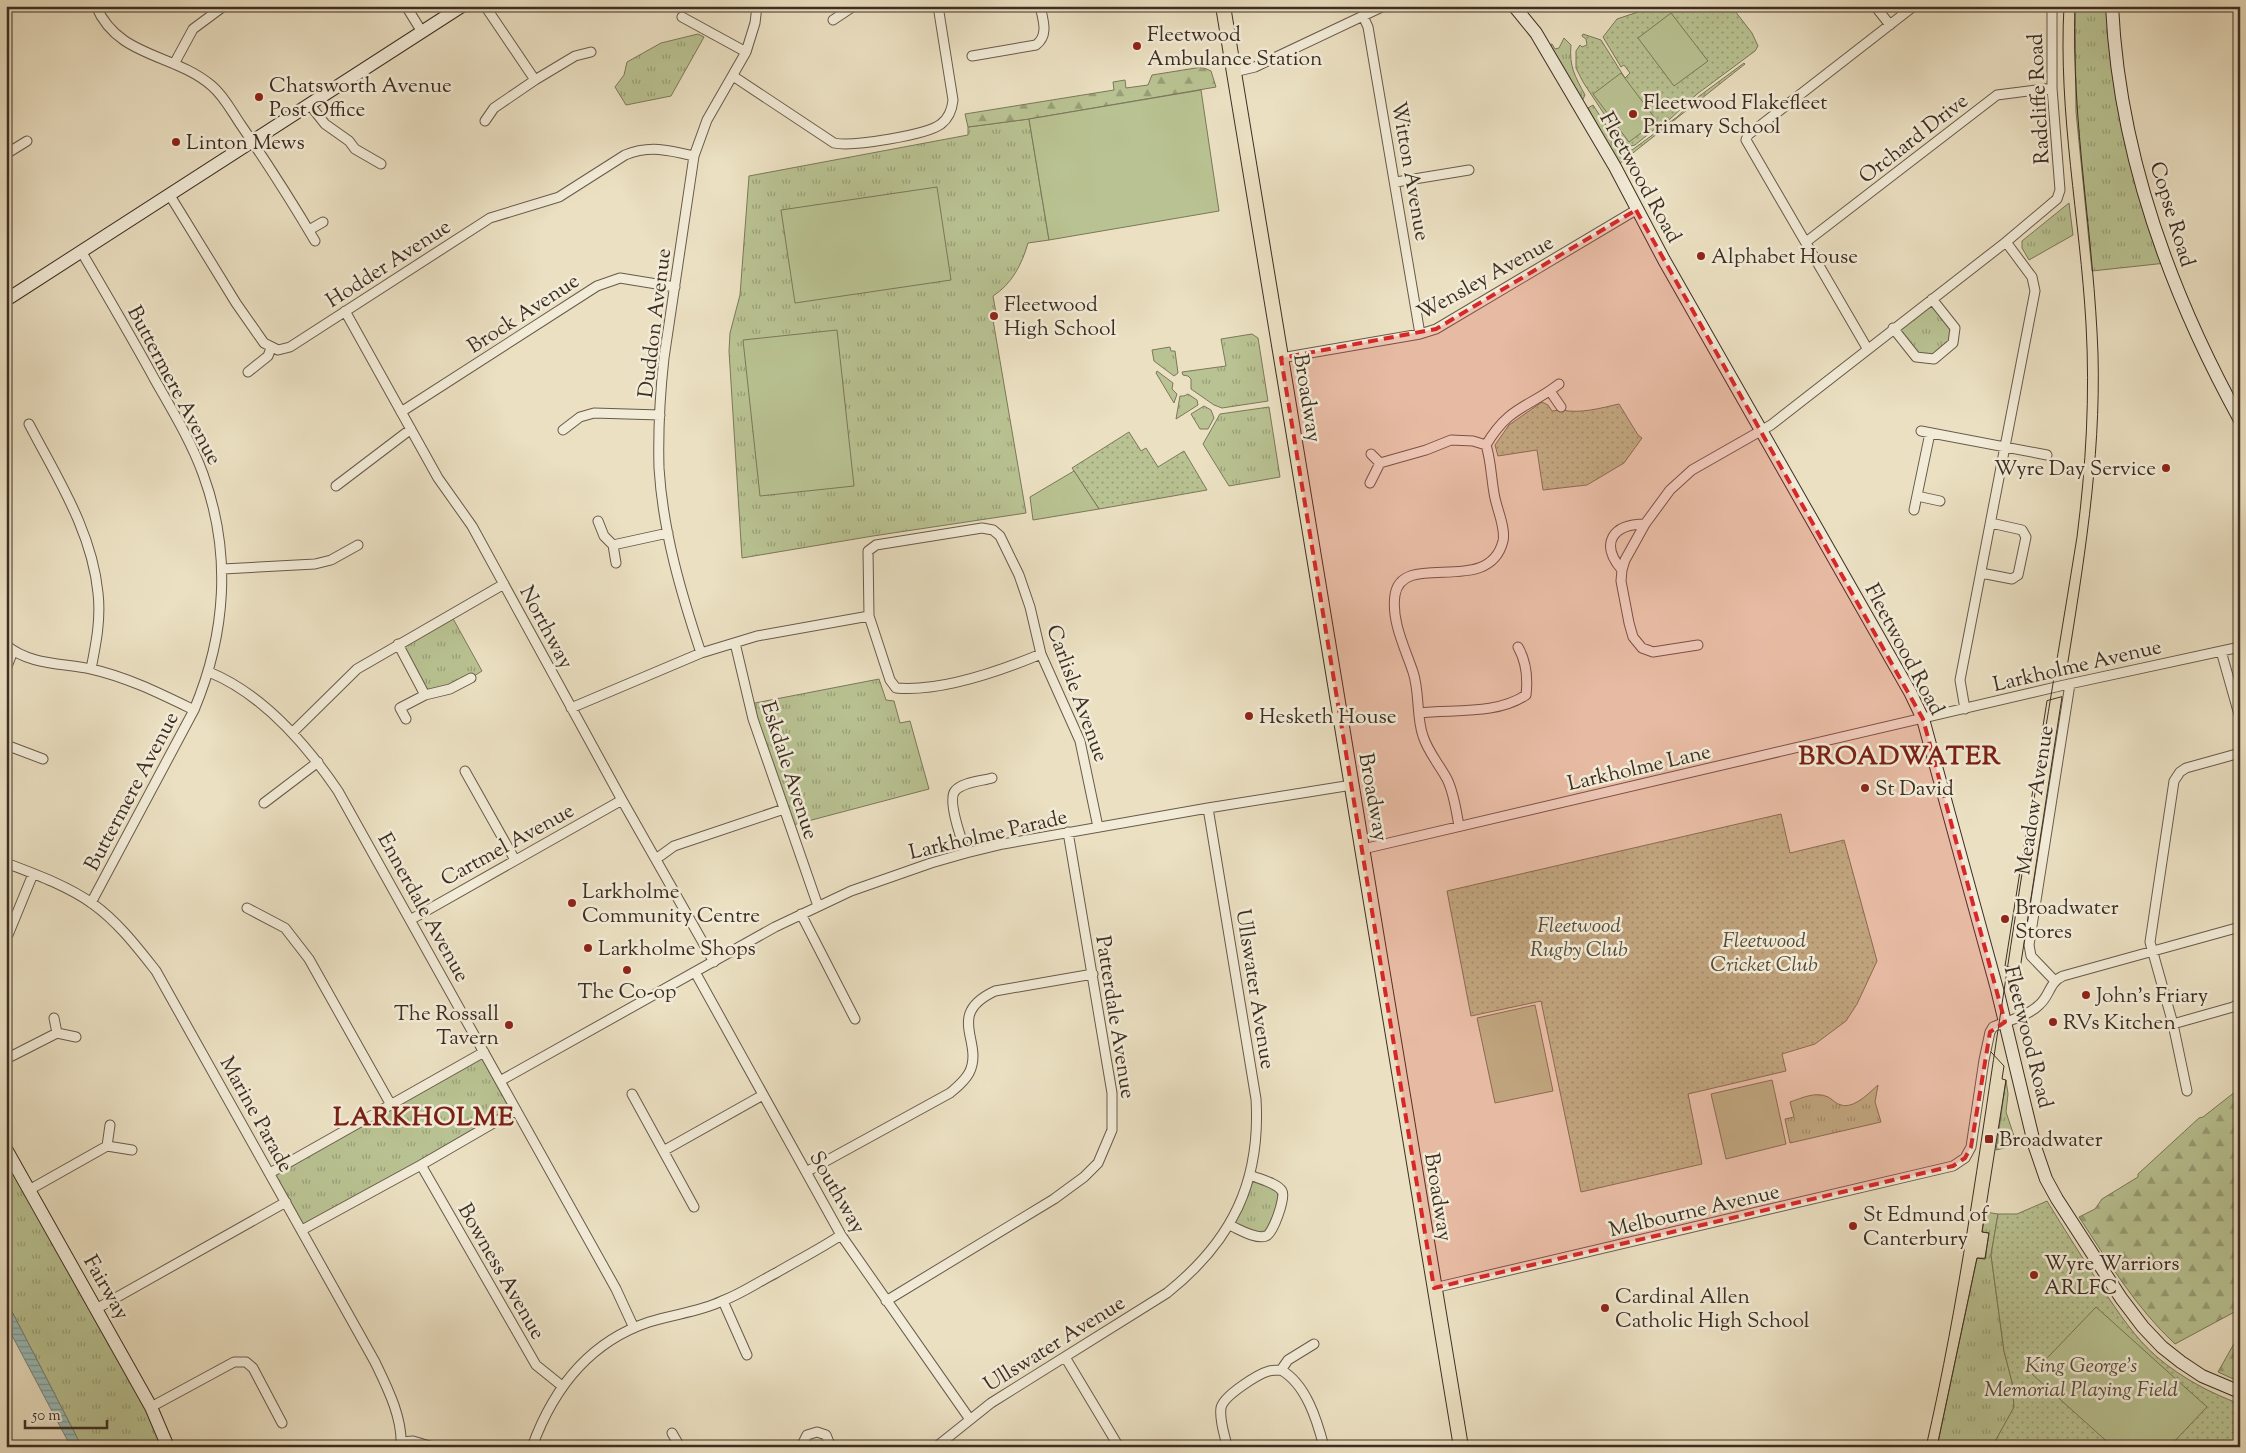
<svg xmlns="http://www.w3.org/2000/svg" width="2246" height="1453" viewBox="0 0 2246 1453" font-family="'Sorts Mill Goudy',serif">
<style>
.grass{fill:url(#grass-tufts);stroke:#7b785a}
.forest{fill:url(#forest-firs);stroke:#7b785a}
.park{fill:url(#park-dots);stroke:#7b785a}
.garden{fill:#b9c292;stroke:#7b785a}
.water{fill:url(#water-rules);stroke:#74837c}
.lines{fill:none;stroke-linecap:round;stroke-linejoin:round}
.street-casing{stroke:#685a4b;stroke-width:11}
.secondary-casing{stroke:#3d2e23;stroke-width:14}
.primary-casing{stroke:#3d2e23;stroke-width:16}
.street{stroke:#f2ebd7;stroke-width:9}
.secondary{stroke:#f2ebd7;stroke-width:12}
.primary{stroke:#ebe0c2;stroke-width:14}
.tram{stroke:#3d2e23;stroke-width:1}
.marked{fill:#d62828;fill-opacity:0.2;stroke:#d62828;stroke-width:4;stroke-dasharray:10 6;stroke-linejoin:round}
.poi-dot{fill:#8f2418;stroke:#f2ebd7;stroke-width:2}
.labels{text-anchor:middle;stroke-width:5;stroke-linejoin:round;paint-order:stroke}
.poi-label{font-size:21px;fill:#3d2e23;stroke:#f2ebd7;text-anchor:start}
.street-label{font-size:21px;fill:#3d2e23;stroke:#f2ebd7}
.park-label{font-size:21px;font-style:italic;fill:#564c39;stroke:#f2ebd7}
.district-label{font-size:26px;font-weight:bold;letter-spacing:1px;fill:#7a1f14;stroke:#f2ebd7}
</style>
<defs>
<pattern id="grass-tufts" width="24" height="20" patternUnits="userSpaceOnUse" patternTransform="scale(1.25)"><rect width="24" height="20" fill="#b9c292"/><path d="M3 7l-1-3M5 7V3M7 7l1-3M15 17l-1-3M17 17v-4M19 17l1-3" fill="none" stroke="#989e77"/></pattern>
<pattern id="forest-firs" width="22" height="20" patternUnits="userSpaceOnUse" patternTransform="scale(1.25)"><rect width="22" height="20" fill="#b9c292"/><path d="M5 1l3.5 6h-7zM16 11l3.5 6h-7z" fill="#989e77"/></pattern>
<pattern id="park-dots" width="8" height="8" patternUnits="userSpaceOnUse" patternTransform="scale(1.25)"><rect width="8" height="8" fill="#b9c292"/><path d="M2 2h.1M6 6h.1" fill="none" stroke="#989e77" stroke-width="1.8" stroke-linecap="round"/></pattern>
<pattern id="water-rules" width="6" height="5" patternUnits="userSpaceOnUse" patternTransform="scale(1.25)"><rect width="6" height="5" fill="#99bcb8"/><path d="M0 2.5h6" fill="none" stroke="#7e9995"/></pattern>
</defs>
<rect width="100%" height="100%" fill="#ebe0c2"/>
<filter id="stains"><feTurbulence type="fractalNoise" baseFrequency=".004" numOctaves="4"/><feColorMatrix values="0 0 0 0 .2 0 0 0 0 .09 0 0 0 0 .02 0 0 0 .5 -.17"/></filter>
<radialGradient id="worn" r=".72"><stop offset=".6" stop-color="#630" stop-opacity="0"/><stop offset="1" stop-color="#630" stop-opacity=".3"/></radialGradient>
<path class="grass" d="M 2075,6 L 2110,6 L 2117,67 L 2166,263 L 2092,271 L 2076,112 Z
M 698,34 L 704,37 L 671,96 L 626,105 L 615,87 L 624,75 L 627,62 L 661,43 Z
M 1564,38 L 1571,45 C 1569,67 1575,76 1585,95 L 1582,101 L 1549,45 L 1552,44 L 1555,49 L 1559,48 Z
M 1744,63 L 1745,64 L 1619,164 L 1588,108 L 1593,105 L 1608,128 L 1616,147 L 1622,150 L 1632,150 L 1677,117 L 1698,97 Z
M 1029,119 L 1049,240 L 1028,243 C 1022,264 1012,284 993,296 L 996,313 L 993,320 L 1026,513 L 873,536 L 742,558 L 729,351 L 730,333 L 740,295 L 749,176 L 968,135 L 968,127 Z
M 2069,203 L 2073,235 L 2029,260 L 2022,248 L 2022,241 Z
M 1932,299 L 1955,328 L 1953,343 L 1934,359 L 1916,357 L 1893,328 Z
M 1252,334 L 1258,338 L 1268,401 L 1222,408 L 1214,405 L 1191,389 L 1191,379 L 1188,376 L 1183,375 L 1182,372 L 1226,366 L 1221,339 Z
M 1170,347 L 1171,351 L 1175,351 L 1178,373 L 1174,376 L 1154,361 L 1152,350 Z
M 1157,371 L 1173,383 L 1172,389 L 1177,394 L 1174,403 L 1156,373 Z
M 1188,394 L 1197,400 L 1198,405 L 1176,419 L 1180,396 L 1184,396 Z
M 1204,406 L 1211,410 L 1214,418 L 1208,429 L 1200,429 L 1191,414 Z
M 1269,407 L 1280,477 L 1229,486 L 1203,444 L 1220,414 Z
M 451,615 L 482,671 L 471,678 L 425,695 L 398,644 Z
M 879,679 L 886,700 L 894,701 L 900,723 L 910,721 L 929,789 L 789,826 L 750,704 Z
M 484,1052 L 516,1110 L 302,1230 L 270,1173 Z
M 2006,1080 L 2008,1094 L 2006,1112 L 2017,1145 L 1996,1150 Z
M 1878,1085 L 1875,1102 L 1881,1122 L 1790,1143 L 1785,1119 L 1794,1117 L 1790,1102 C 1802,1098 1816,1091 1828,1097 C 1832,1099 1836,1104 1841,1105 C 1854,1109 1869,1093 1878,1085 Z
M 6,1149 L 168,1447 L 82,1447 L 6,1300 Z
M 1250,1175 L 1278,1187 L 1284,1198 L 1265,1237 L 1229,1225 Z
M 1985,1212 L 1998,1214 L 1991,1255 L 2004,1351 L 2012,1382 L 2014,1408 L 1992,1447 L 1937,1447 L 1977,1258 L 1985,1258 L 1989,1233 L 1982,1232 Z"/>
<path class="forest" d="M 1202,67 L 1211,71 L 1216,87 L 1029,119 L 968,127 L 965,114 L 1114,90 L 1113,82 L 1125,80 L 1126,88 L 1148,85 L 1152,75 Z
M 2240,1088 L 2240,1309 L 2175,1344 C 2136,1308 2108,1261 2079,1217 L 2095,1209 L 2102,1199 L 2138,1177 L 2138,1174 L 2199,1118 L 2203,1117 Z
M 2240,1333 L 2240,1382 L 2218,1372 Z"/>
<path class="park" d="M 1649,6 L 1731,6 L 1752,33 L 1758,46 L 1755,51 L 1697,94 L 1670,119 L 1656,128 L 1635,145 L 1626,147 L 1620,145 L 1616,140 L 1612,126 L 1583,82 L 1576,68 L 1576,51 L 1580,45 L 1582,47 L 1587,45 L 1586,39 L 1582,36 L 1583,34 L 1601,40 L 1625,78 L 1630,73 L 1624,65 L 1621,67 L 1603,37 L 1617,19 L 1641,11 Z
M 1542,402 L 1548,405 L 1552,411 L 1562,410 C 1580,414 1601,408 1619,404 L 1638,435 L 1642,438 L 1624,463 L 1587,485 L 1543,490 L 1537,450 L 1498,456 L 1495,445 L 1509,425 Z
M 1129,432 L 1141,451 L 1146,448 L 1158,467 L 1184,451 L 1207,490 L 1099,509 L 1072,468 Z
M 1781,814 L 1790,853 L 1844,840 L 1877,961 L 1857,1004 L 1846,1021 L 1815,1044 L 1782,1054 L 1786,1071 L 1688,1094 L 1702,1164 L 1581,1192 L 1541,1001 L 1471,1016 L 1447,891 Z
M 2047,1201 C 2065,1230 2083,1259 2102,1288 C 2118,1312 2135,1338 2157,1357 C 2182,1378 2210,1393 2240,1404 L 2240,1447 L 1992,1447 L 2014,1407 L 2012,1382 L 2004,1351 L 1991,1255 L 1998,1214 L 2017,1214 Z"/>
<path class="garden" d="M 1671,13 L 1708,61 L 1674,86 L 1638,38 Z
M 1621,73 L 1657,121 L 1629,142 L 1593,94 Z
M 1201,90 L 1219,211 L 1049,240 L 1029,119 Z
M 937,187 L 951,280 L 795,303 L 781,210 Z
M 837,330 L 854,486 L 760,496 L 743,340 Z
M 1074,471 L 1099,509 L 1033,520 L 1030,497 Z
M 1535,1005 L 1553,1091 L 1495,1103 L 1477,1018 Z
M 1772,1080 L 1786,1144 L 1726,1159 L 1711,1094 Z
M 2096,1307 L 2207,1407 L 2169,1447 L 2113,1447 L 2032,1374 Z"/>
<path class="water" d="M 6,1300 L 82,1447 L 71,1447 L 6,1324 Z"/>
<g class="lines">
<defs>
<path id="street" d="M 96,6 C 118,58 174,53 212,86 C 224,96 232,112 241,125 C 267,163 292,202 315,241
M 406,6 L 422,32
M 485,6 L 535,80
M 1875,6 L 1890,25
M 1363,16 L 1368,27 L 1420,334
M 682,17 L 746,52
M 833,20 L 854,6
M 972,56 L 1036,45 C 1049,35 1043,20 1040,6
M 174,64 L 193,29 L 224,6
M 1234,72 L 1255,67 L 1384,6
M 733,76 L 834,143 C 852,147 927,135 941,124 C 949,118 952,110 953,100 L 938,6
M 310,105 L 325,124 L 349,141 L 355,149 L 381,164
M 485,121 L 494,108 L 535,80 L 575,56 L 591,52
M 6,154 L 27,141
M 1396,182 L 1469,170
M 169,194 L 236,303 L 264,343 L 278,350 L 290,347 L 490,218 L 559,197 L 625,155 C 649,145 669,150 694,156
M 309,230 L 323,222
M 1806,242 L 1997,95 L 2052,88
M 81,251 C 106,294 131,336 155,380 C 172,410 191,441 203,474 C 232,553 226,634 194,710 L 91,903
M 345,311 L 438,478 L 472,526 L 622,800 L 714,962
M 1893,328 L 1916,357 L 1934,359 L 1953,343 L 1955,328 L 1932,299
M 1867,348 L 1746,140 L 1748,135 L 1914,6
M 1281,358 L 1420,334 L 1436,329 L 1636,210
M 248,372 L 268,356 L 271,348
M 1550,391 L 1561,407
M 401,412 L 597,286 L 620,278 L 675,287
M 29,424 C 57,478 92,531 98,593 C 101,619 96,644 91,669
M 563,430 L 580,417 L 594,413 L 660,415
M 1921,431 L 2047,455
M 1371,454 L 1380,463
M 1370,483 L 1380,463 L 1426,450 L 1451,440 L 1473,441 L 1486,445
M 336,486 L 411,429
M 1917,496 L 1940,501
M 1914,510 L 1930,433
M 598,521 L 604,536 L 613,545 L 616,563
M 613,545 L 668,533
M 223,569 L 315,564 L 331,560 L 358,545
M 1622,570 C 1599,543 1613,524 1645,524
M 1981,573 L 2012,579 L 2018,575 L 2026,537 L 2022,530 L 1991,523
M 735,643 L 753,719 L 818,906
M 398,644 L 425,695
M 6,645 C 29,665 62,663 91,669 C 127,677 161,694 194,710
M 1698,645 L 1653,652 L 1642,648 L 1633,637 L 1629,623 L 1621,581 L 1622,570 L 1625,560 L 1645,524 L 1670,490 L 1692,470 L 1771,425 L 2006,242 L 2057,199 L 2060,190 L 2052,88 L 2052,6
M 2221,651 L 2240,718
M 701,653 C 681,593 663,532 659,468 C 658,431 660,394 664,358 L 694,156 L 707,120 L 746,52 L 755,23 L 757,6
M 1041,654 C 1000,671 940,692 896,688 L 890,680 L 869,616 L 868,551 L 876,545 L 982,528 L 993,530 L 1000,536 L 1019,575 L 1030,607 L 1041,654 L 1080,741 L 1098,827
M 6,669 L 13,651
M 209,672 C 263,694 306,744 338,791 L 616,1289 L 634,1328
M 571,708 L 701,653 L 757,636 L 869,616
M 1965,709 L 1960,680 L 2035,291 L 2032,277 L 2006,242
M 1419,713 C 1454,709 1496,715 1526,695 C 1528,678 1526,661 1518,647
M 406,719 L 400,708 L 425,695 L 450,689 L 471,678
M 292,733 L 357,669 L 504,584
M 6,745 L 43,759
M 465,771 L 515,860
M 264,803 L 318,762
M 1459,826 C 1456,810 1454,793 1447,779 C 1439,764 1428,752 1423,736 C 1416,716 1420,693 1413,672 C 1405,648 1391,621 1395,595 C 1402,549 1489,598 1503,541 C 1506,527 1496,508 1494,493 C 1491,476 1491,461 1486,445 C 1509,406 1528,408 1559,384
M 1363,849 L 2060,686 L 2240,647
M 966,853 C 962,841 947,800 955,791 C 962,782 982,781 992,778
M 656,859 L 674,846 L 784,809
M 6,863 C 35,874 68,886 93,904 C 118,922 137,947 156,971 L 375,1362 C 387,1387 403,1418 401,1447
M 247,908 L 285,928 L 309,959 L 391,1105
M 801,914 L 855,1019
M 410,920 L 622,800
M 8,935 L 33,874
M 695,972 L 841,1235 L 969,1418
M 2054,980 L 2031,956 L 2029,945 L 2070,684
M 2173,1024 L 2233,1007 L 2240,1003
M 57,1033 L 76,1037
M 6,1059 L 57,1033 L 54,1018
M 500,1081 L 775,927 L 851,891 L 931,863 L 966,853 L 1003,844 L 1208,808 L 1352,785
M 2187,1091 L 2173,1024 L 2150,942 L 2174,781 L 2180,772 L 2186,768 L 2240,753
M 632,1094 L 694,1207
M 107,1146 L 132,1150
M 665,1150 L 763,1095
M 421,1165 L 536,1365 L 562,1386
M 806,1172 L 950,1093 C 957,1087 964,1082 969,1073 C 985,1042 944,1015 995,991 L 1093,974
M 270,1173 L 484,1052
M 29,1190 L 107,1146 L 110,1125
M 1229,1225 C 1239,1229 1256,1240 1266,1236 C 1273,1234 1286,1197 1282,1191 C 1277,1183 1259,1179 1250,1175
M 302,1230 L 421,1165 L 516,1110
M 1434,1288 L 1953,1166 L 1965,1158 L 1971,1147 L 1984,1060 L 1990,1032 L 1993,1027 C 2007,1021 2028,1016 2039,1005 C 2050,996 2049,982 2063,976 L 2240,927
M 723,1301 L 747,1355
M 886,1301 L 1054,1199 L 1084,1177 L 1098,1163 L 1112,1130 L 1112,1093 L 1068,832
M 96,1309 L 286,1202
M 1065,1357 L 1119,1447
M 1281,1370 C 1306,1384 1317,1420 1324,1447
M 151,1407 L 234,1362 L 246,1362 L 253,1368 L 282,1423
M 672,1433 L 680,1447
M 401,1442 L 413,1441 L 433,1447
M 532,1447 C 553,1389 589,1342 649,1322 C 674,1314 699,1312 722,1301 C 741,1294 758,1282 776,1273 C 798,1260 820,1249 841,1235
M 801,1447 L 807,1435 L 817,1432 L 826,1435 L 831,1447
M 936,1447 L 991,1403 L 1167,1293 C 1232,1241 1261,1182 1256,1099 L 1208,808
M 1227,1447 C 1225,1435 1219,1420 1221,1408 C 1223,1396 1258,1374 1269,1371 C 1273,1370 1278,1370 1281,1370 L 1288,1360 L 1314,1344"/>
<path id="secondary" d="M 1514,6 L 1536,33 L 1615,167 L 1664,260 L 1910,692 L 1923,719 L 1997,989 L 2035,1147 L 2046,1179 L 2057,1199 L 2121,1298 L 2143,1327 L 2162,1347 L 2181,1362 L 2202,1376 L 2240,1392
M 2112,6 C 2119,152 2170,293 2240,420
M 6,300 L 462,6
M 6,1149 L 151,1407 L 168,1447"/>
<path id="primary" d="M 1223,6 L 1461,1447"/>
</defs>
<use href="#street" class="street-casing"/>
<use href="#secondary" class="secondary-casing"/>
<use href="#primary" class="primary-casing"/>
<use href="#street" class="street"/>
<use href="#secondary" class="secondary"/>
<use href="#primary" class="primary"/>
<path class="tram" d="M 2051,676 L 2066,674 C 2083,567 2101,462 2098,354 C 2094,237 2071,123 2075,6
M 2062,697 L 2020,969 L 2005,966 L 2047,701 Z
M 1926,1447 C 1960,1300 1979,1152 2002,1004 C 2025,848 2052,692 2077,537 C 2086,466 2090,396 2086,324 C 2080,218 2058,114 2064,6
M 1937,1447 L 1977,1258 L 1985,1259 L 1989,1233 L 1982,1232 L 2006,1080 L 2002,1079 L 2004,1066 L 1991,1052"/>
</g>
<path class="marked" d="M 1636,210 L 1923,719 L 2005,1022 L 1990,1032 L 1971,1147 L 1965,1158 L 1953,1166 L 1434,1288 L 1281,358 L 1436,329 Z"/>
<g class="poi-dot">
<circle cx="1137" cy="46" r="5"/>
<circle cx="259" cy="97" r="5"/>
<circle cx="1633" cy="114" r="5"/>
<circle cx="176" cy="142" r="5"/>
<circle cx="1701" cy="256" r="5"/>
<circle cx="994" cy="316" r="5"/>
<circle cx="2166" cy="468" r="5"/>
<circle cx="1249" cy="716" r="5"/>
<circle cx="1865" cy="788" r="5"/>
<circle cx="572" cy="903" r="5"/>
<circle cx="2005" cy="919" r="5"/>
<circle cx="588" cy="948" r="5"/>
<circle cx="627" cy="970" r="5"/>
<circle cx="2086" cy="995" r="5"/>
<circle cx="2053" cy="1022" r="5"/>
<circle cx="509" cy="1025" r="5"/>
<rect x="1984" y="1134" width="10" height="10" rx="2.5"/>
<circle cx="1853" cy="1226" r="5"/>
<circle cx="2034" cy="1275" r="5"/>
<circle cx="1605" cy="1308" r="5"/>
</g>
<g class="labels">
<g class="poi-label">
<text x="1147" y="41">Fleetwood<tspan x="1147" dy="24">Ambulance Station</tspan></text>
<text x="269" y="92">Chatsworth Avenue<tspan x="269" dy="24">Post Office</tspan></text>
<text x="1643" y="109">Fleetwood Flakefleet<tspan x="1643" dy="24">Primary School</tspan></text>
<text x="186" y="149">Linton Mews</text>
<text x="1711" y="263">Alphabet House</text>
<text x="1004" y="311">Fleetwood<tspan x="1004" dy="24">High School</tspan></text>
<text x="2156" y="475" text-anchor="end">Wyre Day Service</text>
<text x="1259" y="723">Hesketh House</text>
<text x="1875" y="795">St David</text>
<text x="582" y="898">Larkholme<tspan x="582" dy="24">Community Centre</tspan></text>
<text x="2015" y="914">Broadwater<tspan x="2015" dy="24">Stores</tspan></text>
<text x="598" y="955">Larkholme Shops</text>
<text x="627" y="998" text-anchor="middle">The Co-op</text>
<text x="2096" y="1002">John's Friary</text>
<text x="499" y="1020" text-anchor="end">The Rossall<tspan x="499" dy="24">Tavern</tspan></text>
<text x="2063" y="1029">RVs Kitchen</text>
<text x="1999" y="1146">Broadwater</text>
<text x="1863" y="1221">St Edmund of<tspan x="1863" dy="24">Canterbury</tspan></text>
<text x="2044" y="1270">Wyre Warriors<tspan x="2044" dy="24">ARLFC</tspan></text>
<text x="1615" y="1303">Cardinal Allen<tspan x="1615" dy="24">Catholic High School</tspan></text>
</g>
<g class="street-label">
<text transform="translate(2038 99) rotate(-93)" y="7">Radcliffe Road</text>
<text transform="translate(1913 138) rotate(-38)" y="7">Orchard Drive</text>
<text transform="translate(1411 171) rotate(80)" y="7">Witton Avenue</text>
<text transform="translate(1641 177) rotate(61)" y="7">Fleetwood Road</text>
<text transform="translate(2173 214) rotate(73)" y="7">Copse Road</text>
<text transform="translate(388 263) rotate(-33)" y="7">Hodder Avenue</text>
<text transform="translate(1485 277) rotate(-29)" y="7">Wensley Avenue</text>
<text transform="translate(523 313) rotate(-33)" y="7">Brock Avenue</text>
<text transform="translate(654 323) rotate(-83)" y="7">Duddon Avenue</text>
<text transform="translate(175 385) rotate(62)" y="7">Buttermere Avenue</text>
<text transform="translate(1308 398) rotate(81)" y="7">Broadway</text>
<text transform="translate(547 627) rotate(62)" y="7">Northway</text>
<text transform="translate(1905 649) rotate(62)" y="7">Fleetwood Road</text>
<text transform="translate(2077 665) rotate(-13)" y="7">Larkholme Avenue</text>
<text transform="translate(1078 693) rotate(70)" y="7">Carlisle Avenue</text>
<text transform="translate(1639 767) rotate(-13)" y="7">Larkholme Lane</text>
<text transform="translate(790 770) rotate(72)" y="7">Eskdale Avenue</text>
<text transform="translate(131 791) rotate(-62)" y="7">Buttermere Avenue</text>
<text transform="translate(1374 797) rotate(80)" y="7">Broadway</text>
<text transform="translate(2034 800) rotate(-81)" y="7">Meadow Avenue</text>
<text transform="translate(988 834) rotate(-13)" y="7">Larkholme Parade</text>
<text transform="translate(507 844) rotate(-29)" y="7">Cartmel Avenue</text>
<text transform="translate(424 907) rotate(61)" y="7">Ennerdale Avenue</text>
<text transform="translate(1256 989) rotate(81)" y="7">Ullswater Avenue</text>
<text transform="translate(1116 1017) rotate(81)" y="7">Patterdale Avenue</text>
<text transform="translate(2029 1037) rotate(76)" y="7">Fleetwood Road</text>
<text transform="translate(257 1114) rotate(61)" y="7">Marine Parade</text>
<text transform="translate(838 1192) rotate(60)" y="7">Southway</text>
<text transform="translate(1439 1197) rotate(81)" y="7">Broadway</text>
<text transform="translate(1694 1210) rotate(-13)" y="7">Melbourne Avenue</text>
<text transform="translate(502 1271) rotate(60)" y="7">Bowness Avenue</text>
<text transform="translate(107 1287) rotate(60)" y="7">Fairway</text>
<text transform="translate(1054 1343) rotate(-32)" y="7">Ullswater Avenue</text>
</g>
<g class="park-label">
<text x="1579" y="932">Fleetwood<tspan x="1579" dy="24">Rugby Club</tspan></text>
<text x="1764" y="947">Fleetwood<tspan x="1764" dy="24">Cricket Club</tspan></text>
<text x="2081" y="1372">King George's<tspan x="2081" dy="24">Memorial Playing Field</tspan></text>
</g>
<g class="district-label">
<text x="1900" y="764">BROADWATER</text>
<text x="424" y="1125">LARKHOLME</text>
</g>
</g>
<rect width="2246" height="1453" fill="none" stroke="#ebe0c2" stroke-width="25"/>
<rect x="8" y="8" width="2231" height="1438" fill="none" stroke="#3d2e23" stroke-width="2.5"/>
<rect x="12" y="12" width="2221" height="1428" fill="none" stroke="#3d2e23"/>
<path d="M25 1420v8h82v-8" fill="none" stroke="#3d2e23" stroke-width="2.5"/>
<text x="32" y="1420" font-size="15" fill="#3d2e23" stroke="#f2ebd7" stroke-width="4" paint-order="stroke">50 m</text>
<rect width="100%" height="100%" filter="url(#stains)"/>
<rect width="100%" height="100%" fill="url(#worn)"/>
</svg>
